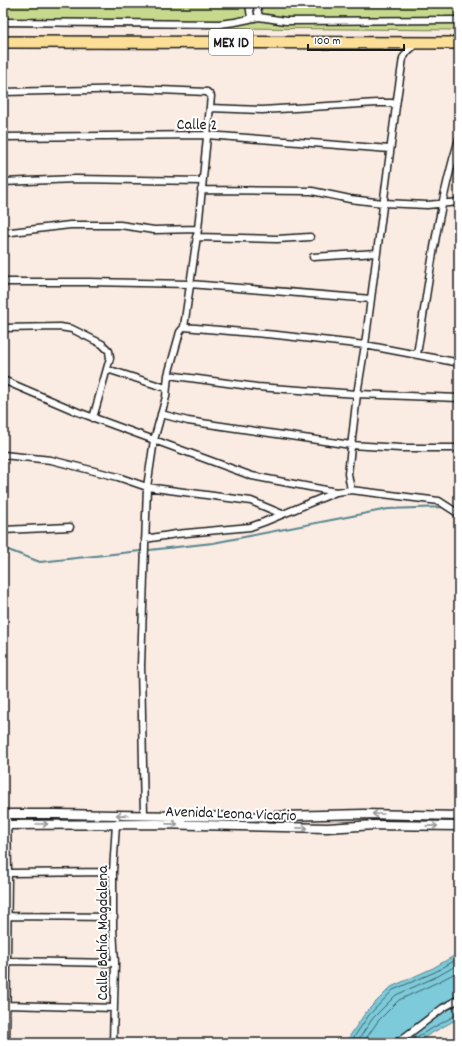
<svg xmlns="http://www.w3.org/2000/svg" width="462" height="1046" viewBox="0 0 462 1046" font-family="Dekko,sans-serif">
<style>
.green{fill:#c7d98d;stroke:#727a54}
.water{fill:#7ccada;stroke:#56848e}
.lines{fill:none;stroke-linecap:round;stroke-linejoin:round}
.shore{stroke:#426268;stroke-width:1}
.stream{stroke:#56848e;stroke-width:2}
.street-casing{stroke:#1c1c1c;stroke-width:9}
.secondary-casing{stroke:#1c1c1c;stroke-width:11}
.highway-casing{stroke:#1c1c1c;stroke-width:14}
.street{stroke:#fff;stroke-width:6}
.secondary{stroke:#fff;stroke-width:8}
.highway{stroke:#fcde96;stroke-width:11}
.oneway{stroke:#999}
.labels{text-anchor:middle;stroke-width:4;stroke-linejoin:round;paint-order:stroke}
.shield{fill:#fff;stroke:#606060;stroke-width:1}
.shield-label{font-size:15px;font-weight:bold;fill:#1c1c1c}
.street-label{font-size:16px;fill:#1c1c1c;stroke:#fff}
</style>
<rect width="100%" height="100%" fill="#faece2"/>
<filter id="ink" filterUnits="userSpaceOnUse"><feTurbulence type="fractalNoise" baseFrequency=".025" numOctaves="2"/><feDisplacementMap in="SourceGraphic" scale="8" xChannelSelector="R" yChannelSelector="G"/><feConvolveMatrix kernelMatrix="1 2 1 2 8 2 1 2 1" color-interpolation-filters="sRGB"/></filter>
<g filter="url(#ink)">
<path class="green" d="M 3,3 L 459,3 L 459,30 L 3,26 Z"/>
<path class="water" d="M 459,953 L 459,1018 L 414,1043 L 345,1043 L 366,1012 L 391,987 L 433,968 Z"/>
<g class="lines">
<path class="shore" d="M 350,1043 L 369,1015 L 393,990 L 435,972 L 459,958
M 356,1043 L 373,1018 L 396,995 L 438,976 L 459,964
M 363,1043 L 378,1021 L 399,1000 L 440,981 L 459,971
M 412,1043 L 413,1039 L 456,1015 L 459,1015"/>
<path class="stream" d="M 451,507 L 459,507
M 3,548 L 40,562 L 213,543 L 388,509 L 445,507"/>
<defs>
<path id="street" d="M 249,3 L 251,18
M 256,3 L 259,17
M 3,22 L 219,24 L 235,22 L 259,17 L 286,21 L 459,20
M 3,92 L 136,89 L 207,92 L 211,96 L 198,229 L 184,327 L 180,332 L 168,375 L 166,397 L 154,440 L 147,487 L 141,665 L 144,816
M 396,106 L 403,58 L 408,51 L 416,44
M 210,108 L 262,110 L 377,103 L 392,103 L 396,106 L 365,345 L 357,394 L 348,474 L 351,490
M 3,137 L 207,135 L 390,149
M 3,182 L 75,179 L 202,181
M 201,190 L 312,191 L 350,199 L 383,203 L 427,205 L 459,202
M 3,233 L 70,225 L 120,225 L 154,230 L 198,229
M 196,237 L 277,239 L 310,237
M 313,257 L 377,253
M 3,282 L 89,282 L 190,284 L 371,299
M 184,327 L 277,335 L 365,345 L 455,362 L 459,359
M 3,328 L 60,327 L 72,329 L 102,344 L 109,351 L 110,358 L 93,418
M 417,354 C 429,282 437,209 459,139
M 107,369 L 166,388
M 168,375 L 257,387 L 357,394 L 459,398
M 3,380 L 78,412 L 252,476 L 336,492
M 161,414 L 188,421 L 351,445 L 400,448 L 459,448
M 3,455 L 51,460 L 118,477 L 147,487 L 251,501 L 282,514
M 3,530 L 70,527
M 145,539 L 176,534 L 250,527 L 264,522 L 336,492 L 351,490 L 439,501 L 459,514
M 8,873 L 113,872
M 8,916 L 114,917
M 8,961 L 115,963
M 7,1005 L 114,1008
M 6,1043 L 8,873 L 7,814
M 113,1043 L 115,963 L 113,928 L 113,872 L 116,824
M 397,1043 L 443,1008 L 459,999"/>
<path id="secondary" d="M 3,814 L 55,814 L 239,817 L 364,814 L 459,816
M 3,825 L 157,824 L 327,828 L 375,825 L 459,826"/>
<path id="highway" d="M 3,42 L 459,43"/>
</defs>
<use href="#street" class="street-casing"/>
<use href="#secondary" class="secondary-casing"/>
<use href="#highway" class="highway-casing"/>
<use href="#street" class="street"/>
<use href="#secondary" class="secondary"/>
<use href="#highway" class="highway"/>
</g>
<defs><path id="oneway-shaft" d="M-6 0H5M1.5-3L5.5 0L1.5 3" fill="none" stroke-width="1.6" stroke-linecap="round" stroke-linejoin="round"/></defs>
<g class="oneway">
<use href="#oneway-shaft" transform="translate(378 814) rotate(-180)"/>
<use href="#oneway-shaft" transform="translate(122 815) rotate(-178)"/>
<use href="#oneway-shaft" transform="translate(42 824)"/>
<use href="#oneway-shaft" transform="translate(172 824) rotate(1)"/>
<use href="#oneway-shaft" transform="translate(432 826) rotate(1)"/>
<use href="#oneway-shaft" transform="translate(302 828) rotate(1)"/>
</g>
</g>
<g class="labels">
<rect class="shield" x="209" y="29" width="44" height="26" rx="3"/>
<g class="shield-label">
<text x="231" y="47">MEX 1D</text>
</g>
<g class="street-label">
<text transform="translate(197 123) rotate(1)" y="6">Calle 2</text>
<text transform="translate(231 812) rotate(2)" y="6">Avenida Leona Vicario</text>
<text transform="translate(101 933) rotate(-90)" y="6">Calle Bahía Magdalena</text>
</g>
</g>
<rect width="462" height="1046" fill="none" stroke="#fff" stroke-width="16"/>
<rect x="8" y="8" width="446" height="1030" fill="none" stroke="#1c1c1c" stroke-width="1.5" filter="url(#ink)"/>
<path d="M308 44v6h96v-6" fill="none" stroke="#1c1c1c" stroke-width="2"/>
<text x="314" y="44" font-size="12" fill="#1c1c1c" stroke="#ffffff" stroke-width="3" paint-order="stroke">100 m</text>
</svg>
